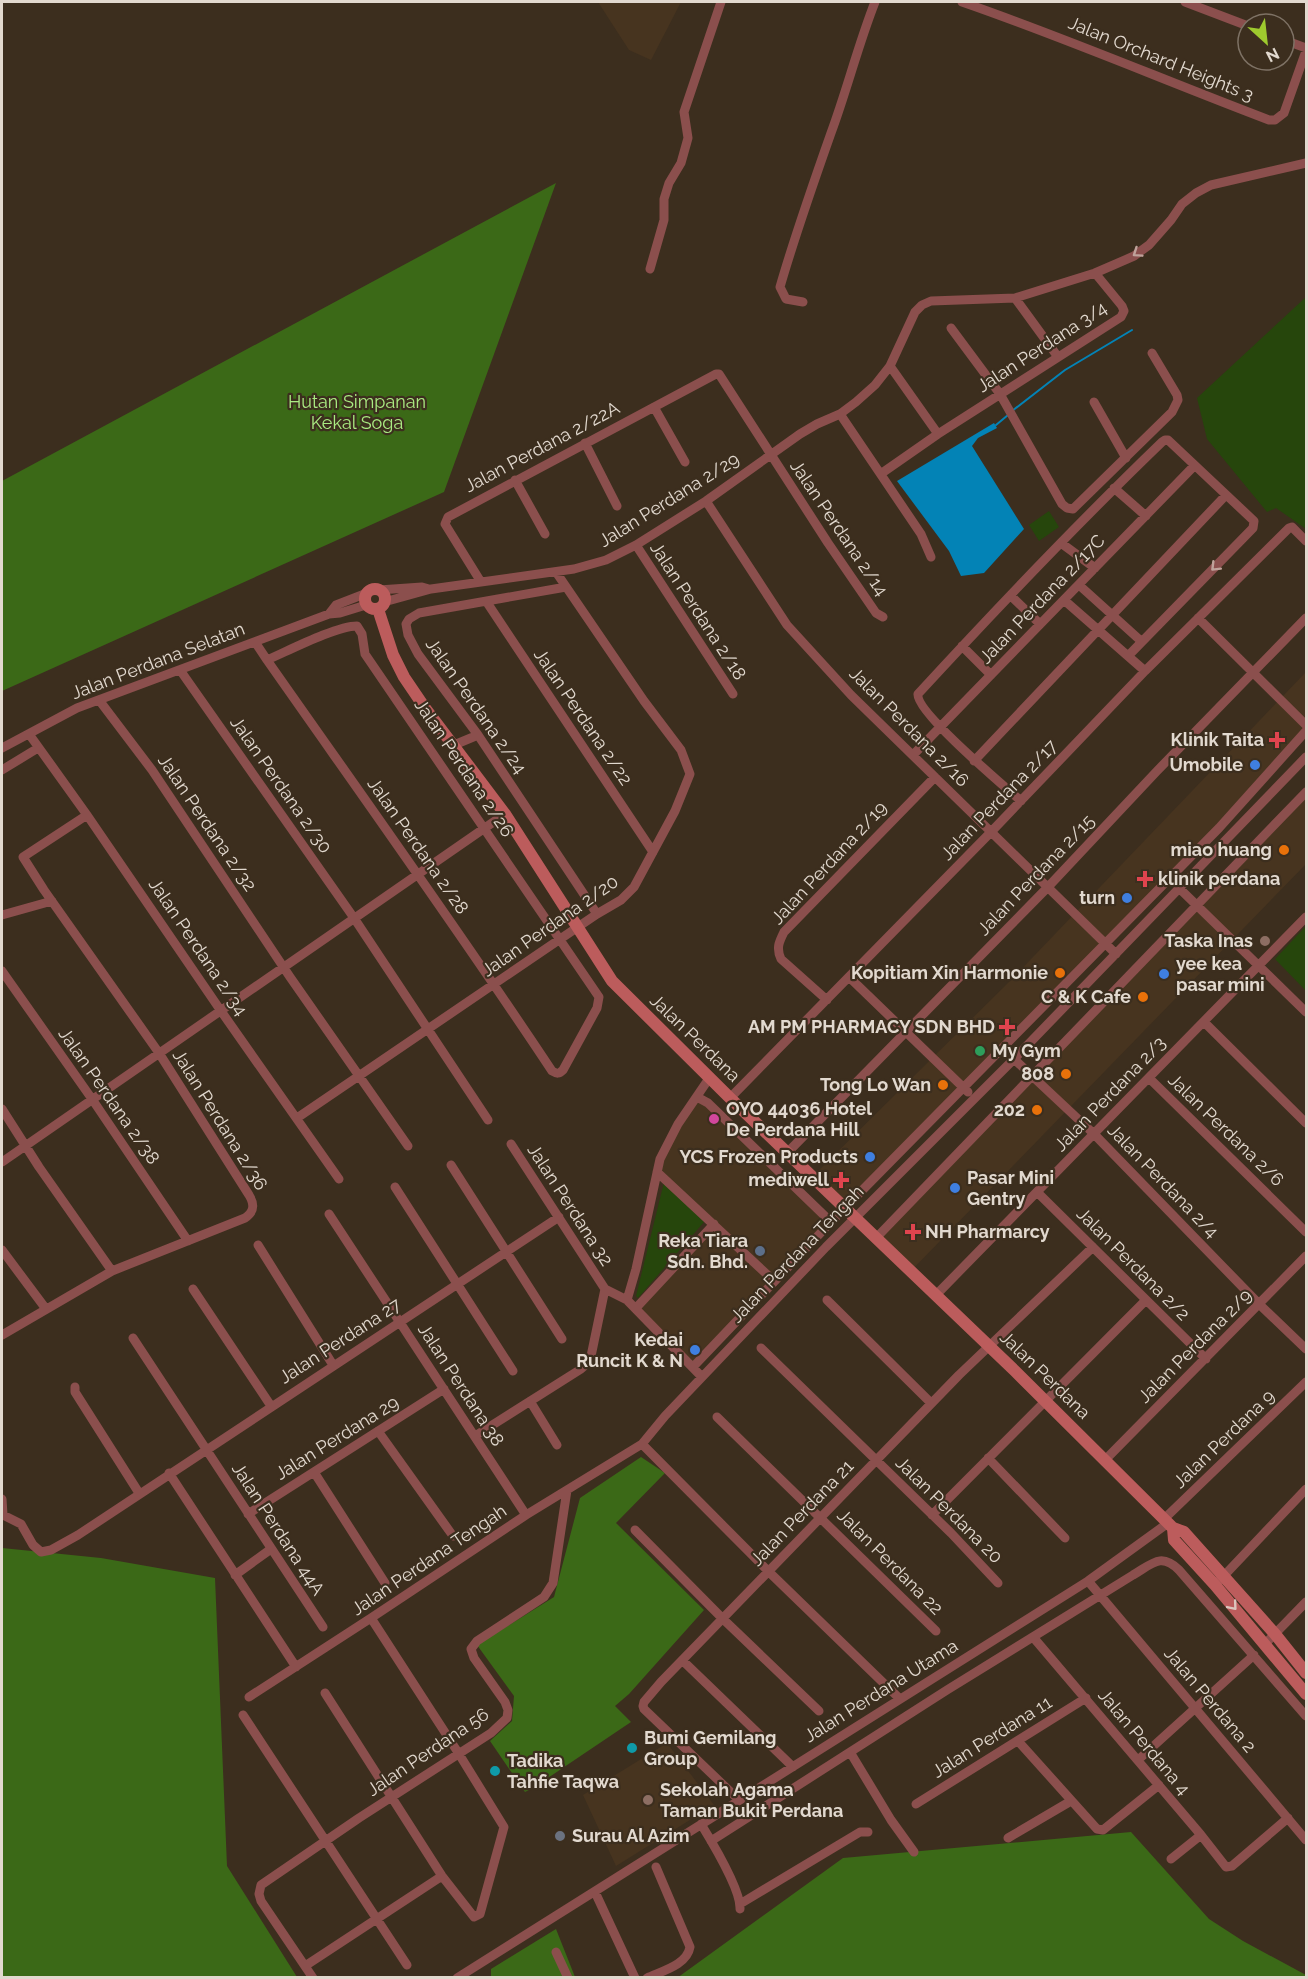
<svg xmlns="http://www.w3.org/2000/svg" width="1308" height="1979" viewBox="0 0 1308 1979" font-family="Raleway,sans-serif">
<style>
.built{fill:#47341f}
.green{fill:#26460c}
.forest{fill:#3b6917}
.water{fill:#0383b6}
.lines{fill:none;stroke-linecap:round;stroke-linejoin:round}
.stream{stroke:#0383b6;stroke-width:2}
.street{stroke:#8b4f4d;stroke-width:9}
.secondary{stroke:#bc5c5c;stroke-width:12}
.oneway{stroke:#bfa29b}
.oneway2{stroke:#dcc6be}
.health-dot{fill:#e0444e;stroke:#3c2e1e;stroke-width:2}
.shop-dot{fill:#3f7fe0;stroke:#3c2e1e;stroke-width:2}
.food-dot{fill:#e8710a;stroke:#3c2e1e;stroke-width:2}
.education-dot{fill:#8d6e63;stroke:#3c2e1e;stroke-width:2}
.leisure-dot{fill:#2e9e5b;stroke:#3c2e1e;stroke-width:2}
.hotel-dot{fill:#d1479c;stroke:#3c2e1e;stroke-width:2}
.service-dot{fill:#5c6f8a;stroke:#3c2e1e;stroke-width:2}
.culture-dot{fill:#0f9aa8;stroke:#3c2e1e;stroke-width:2}
.worship-dot{fill:#6b7280;stroke:#3c2e1e;stroke-width:2}
.labels{text-anchor:middle;stroke-width:4.5;stroke-linejoin:round;paint-order:stroke}
.street-label{font-size:18px;fill:#e2d9cf;stroke:#3c2e1e}
.park-label{font-size:18px;fill:#aaeb82;stroke:#3c2e1e}
.poi-label{font-size:18px;font-weight:bold;fill:#e2d9cf;stroke:#3c2e1e;text-anchor:end}
</style>
<rect width="100%" height="100%" fill="#3c2e1e"/>
<path class="built" d="M 598,2 L 681,2 L 651,60 L 629,50 Z
M 1306,672 L 1306,735 L 845,1213 L 809,1180 L 1012,979 Z
M 1306,787 L 1306,864 L 908,1274 L 871,1238 Z
M 696,1093 L 835,1222 L 692,1371 L 632,1309 L 709,1224 L 654,1174 Z
M 667,1743 L 714,1805 L 616,1866 L 583,1795 Z"/>
<path class="green" d="M 1306,297 L 1306,529 L 1276,508 L 1267,512 L 1207,439 L 1197,398 Z
M 1049,511 L 1059,527 L 1039,541 L 1029,525 Z
M 1306,926 L 1306,991 L 1275,959 Z
M 664,1182 L 704,1222 L 638,1298 L 636,1296 Z"/>
<path class="forest" d="M 556,183 L 444,492 L 2,691 L 2,481 Z
M 641,1457 L 665,1473 L 616,1523 L 704,1610 L 629,1694 L 615,1706 L 631,1722 L 533,1788 L 525,1792 L 490,1741 L 512,1721 L 514,1696 L 477,1645 L 554,1597 L 580,1498 Z
M 2,1548 L 101,1558 L 215,1578 L 227,1866 L 297,1977 L 2,1977 Z
M 1131,1832 L 1209,1919 L 1243,1941 L 1306,1975 L 1306,1978 L 677,1978 L 843,1858 Z
M 556,1929 L 575,1977 L 491,1978 L 491,1969 Z"/>
<path class="water" d="M 994,423 L 997,428 L 978,438 L 972,446 L 1024,529 L 984,573 L 961,576 L 949,551 L 897,481 Z"/>
<g class="lines">
<path class="stream" d="M 1012,411 L 1065,370 L 1132,330
M 996,425 L 1008,415"/>
<path class="street" d="M 962,2 C 1066,38 1166,81 1269,120 L 1275,120 L 1284,113 L 1306,51
M 1185,2 L 1248,26
M 1284,40 L 1306,48
M 650,269 L 664,220 L 664,199 L 669,183 L 681,163 L 688,138 L 684,112 L 721,2
M 1095,273 L 1134,256 L 1149,245 L 1171,220 L 1182,204 L 1196,193 L 1211,185 L 1306,163
M 1015,298 L 1058,357
M 803,302 L 786,299 L 780,287 C 795,235 813,184 831,133 C 847,90 858,45 875,2
M 951,328 L 1000,394 L 1062,504 L 1067,508 L 1073,509 L 1172,412 L 1178,400 L 1177,395 L 1152,353
M 890,366 L 938,434
M 1094,402 L 1126,458
M 654,407 L 685,462
M 840,414 L 921,534 L 931,557
M 585,443 L 617,506
M 515,480 L 545,534
M 1114,488 L 1146,516
M 706,501 L 787,625 L 851,695 L 1116,954
M 1061,543 L 1095,568
M 636,545 L 733,694
M 481,582 L 445,524 L 448,517 L 716,374 L 719,374 L 828,543 L 876,613 L 883,617
M 1079,585 L 1141,641
M 566,587 L 419,613 L 409,619 L 406,624 L 408,635 L 418,654 L 478,735 L 597,914
M 379,590 L 422,587 L 429,589
M 1011,596 L 1040,624
M 1064,600 L 1145,671
M 486,601 L 653,852
M 384,602 L 431,589 L 574,569 L 606,560 L 636,545 L 706,501 L 800,434 L 817,424 L 840,414 L 856,402 L 875,385 L 890,366 L 915,312 L 922,305 L 931,301 L 1015,298 L 1095,273 L 1122,306 L 1124,311 L 1121,317 L 938,434 L 882,473
M 329,614 L 336,605 L 367,593
M 1198,618 L 1306,725
M 255,642 L 267,660 C 363,797 460,932 552,1071 C 557,1074 559,1074 563,1070 L 597,1008 L 599,997 L 365,654 L 362,634 L 357,626 C 336,626 288,651 267,660
M 962,646 L 991,675
M 180,670 L 354,918 L 488,1120
M 99,700 L 152,770 L 290,977 L 408,1146
M 29,734 L 87,815 L 221,1011 L 339,1179
M 454,745 L 478,735
M 2,748 L 77,708 L 329,614 L 340,613 L 366,605
M 913,755 L 1194,466
M 974,761 L 1226,495
M 2,770 L 38,748
M 1021,801 C 1004,786 915,711 918,694 C 997,608 1078,523 1162,442 L 1165,440 L 1168,440 L 1254,521 L 1253,528 L 1128,656
M 1180,889 L 1306,1012
M 2,915 L 52,901
M 2,971 L 92,1099 L 188,1241
M 849,977 L 968,1092
M 827,1000 L 781,959 C 776,948 779,942 784,932 L 935,777
M 1204,1022 L 1306,1123
M 1014,1059 L 1094,1134 L 1260,1305 L 1306,1349
M 1149,1078 L 1306,1232
M 730,1098 L 991,832 L 1145,671 L 1289,528 L 1292,527 L 1306,541
M 2,1109 L 39,1167 L 112,1271
M 297,1118 L 597,914 L 621,900 L 634,887 L 675,811 L 690,774 L 681,750 L 644,701 L 556,572
M 787,1153 L 1048,887 L 1157,771 L 1306,618
M 2,1162 L 505,814
M 451,1165 L 562,1339
M 657,1172 L 774,1281
M 395,1187 L 513,1371
M 1037,1192 L 1206,1359
M 329,1214 L 526,1515
M 831,1222 L 1219,828 L 1306,731
M 877,1237 L 1306,792
M 258,1245 L 333,1365
M 2,1250 L 46,1309
M 193,1289 L 271,1406
M 605,1289 L 627,1300 L 702,1377
M 936,1295 L 1306,917
M 627,1300 L 636,1269 L 660,1159 L 678,1124 L 710,1077
M 827,1300 L 931,1403
M 636,1308 L 714,1224
M 2,1335 L 112,1271 L 245,1218 C 254,1212 255,1205 249,1195 L 159,1053 L 44,890 L 23,857 L 87,815
M 133,1338 L 323,1627
M 761,1348 L 951,1533 L 998,1583
M 693,1367 L 831,1222 L 708,1103 L 697,1097
M 75,1387 L 75,1392 L 139,1493
M 530,1401 L 557,1445
M 717,1417 L 936,1631
M 378,1431 L 453,1536
M 475,1436 L 581,1369 L 590,1361 L 605,1289 L 511,1144
M 642,1444 L 768,1571 L 900,1699
M 988,1458 L 1065,1538
M 1106,1459 L 1306,1256
M 314,1472 L 385,1583
M 169,1473 L 296,1667
M 2,1499 L 3,1515 L 21,1524 L 33,1545 L 41,1552 L 51,1550 L 78,1535 L 559,1217
M 248,1514 L 444,1389
M 932,1515 L 1146,1300
M 1164,1519 L 1306,1382
M 635,1530 L 723,1619 L 819,1711
M 235,1575 L 271,1549
M 1088,1581 L 1306,1840
M 1219,1581 L 1306,1489
M 1033,1637 L 1201,1835 L 1226,1867 L 1232,1866 L 1288,1818
M 1265,1644 L 1306,1602
M 682,1660 L 793,1767
M 325,1693 L 442,1876 L 474,1917 L 480,1914 L 504,1827 L 459,1754 L 371,1618
M 249,1697 L 371,1618 L 526,1515 L 642,1444 L 665,1416 L 826,1247 L 1014,1059 L 1306,757
M 243,1715 L 407,1965
M 1018,1741 L 1097,1829 L 1103,1830 L 1159,1785
M 850,1752 L 891,1820 L 914,1852
M 1138,1760 L 1254,1655
M 739,1800 L 644,1709 L 643,1706 L 644,1702 L 661,1682 L 959,1375 L 1093,1247
M 916,1804 L 1086,1698
M 701,1824 C 712,1842 741,1890 740,1909
M 1008,1838 L 1071,1801
M 711,1841 L 947,1690 L 1133,1575 C 1152,1564 1161,1552 1179,1570 L 1306,1716
M 1171,1859 L 1201,1835
M 595,1892 L 635,1978
M 740,1904 L 860,1832 L 868,1832
M 556,1952 L 568,1978
M 305,1966 L 442,1876
M 313,1978 L 261,1901 L 259,1894 L 261,1885 L 359,1818 L 491,1733 L 507,1718 L 508,1710 L 505,1702 L 474,1658 L 471,1649 L 477,1641 L 544,1597 L 553,1583 L 567,1490
M 457,1978 L 1088,1581 L 1168,1523
M 647,1978 C 662,1971 687,1965 690,1947 L 656,1867"/>
<path class="secondary" d="M365 599a10 10 0 1 1 20 0a10 10 0 1 1-20 0Z
M 378,609 L 393,655 L 404,677 L 425,708 L 505,814 L 612,981 L 730,1098 L 1015,1371 L 1173,1528 L 1184,1532 L 1275,1634 L 1306,1673
M 1173,1528 L 1174,1540 L 1215,1585 L 1306,1694"/>
</g>
<defs><path id="oneway-chevron" d="M-2-3.5L2.5 0L-2 3.5" fill="none" stroke-width="1.6" stroke-linecap="round" stroke-linejoin="round" transform="scale(1.5)"/></defs>
<g class="oneway">
<use href="#oneway-chevron" transform="translate(1137 253) rotate(146)"/>
<use href="#oneway-chevron" transform="translate(1215 567) rotate(135)"/>
</g>
<use class="oneway2" href="#oneway-chevron" transform="translate(1233 1606) rotate(50)"/>
<g class="health-dot">
<path d="M1274 731h6v6h6v6h-6v6h-6v-6h-6v-6h6z"/>
<path d="M1142 870h6v6h6v6h-6v6h-6v-6h-6v-6h6z"/>
<path d="M1004 1018h6v6h6v6h-6v6h-6v-6h-6v-6h6z"/>
<path d="M838 1171h6v6h6v6h-6v6h-6v-6h-6v-6h6z"/>
<path d="M910 1223h6v6h6v6h-6v6h-6v-6h-6v-6h6z"/>
</g>
<g class="shop-dot">
<circle cx="1255" cy="765" r="6"/>
<circle cx="1127" cy="898" r="6"/>
<circle cx="1164" cy="974" r="6"/>
<circle cx="870" cy="1157" r="6"/>
<circle cx="955" cy="1188" r="6"/>
<circle cx="695" cy="1350" r="6"/>
</g>
<g class="food-dot">
<circle cx="1284" cy="850" r="6"/>
<circle cx="1060" cy="973" r="6"/>
<circle cx="1143" cy="997" r="6"/>
<circle cx="1066" cy="1074" r="6"/>
<circle cx="943" cy="1085" r="6"/>
<circle cx="1037" cy="1110" r="6"/>
</g>
<g class="education-dot">
<circle cx="1265" cy="941" r="6"/>
<circle cx="648" cy="1800" r="6"/>
</g>
<circle class="leisure-dot" cx="980" cy="1051" r="6"/>
<circle class="hotel-dot" cx="714" cy="1119" r="6"/>
<circle class="service-dot" cx="760" cy="1251" r="6"/>
<g class="culture-dot">
<circle cx="632" cy="1748" r="6"/>
<circle cx="495" cy="1771" r="6"/>
</g>
<circle class="worship-dot" cx="560" cy="1836" r="6"/>
<g class="labels">
<g class="street-label">
<text transform="translate(1161 59) rotate(22)" y="6">Jalan Orchard Heights 3</text>
<text transform="translate(1042 347) rotate(-33)" y="6">Jalan Perdana 3/4</text>
<text transform="translate(542 447) rotate(-28)" y="6">Jalan Perdana 2/22A</text>
<text transform="translate(669 500) rotate(-32)" y="6">Jalan Perdana 2/29</text>
<text transform="translate(839 528) rotate(56)" y="6">Jalan Perdana 2/14</text>
<text transform="translate(1042 599) rotate(-46)" y="6">Jalan Perdana 2/17C</text>
<text transform="translate(698 611) rotate(57)" y="6">Jalan Perdana 2/18</text>
<text transform="translate(158 661) rotate(-21)" y="6">Jalan Perdana Selatan</text>
<text transform="translate(476 706) rotate(55)" y="6">Jalan Perdana 2/24</text>
<text transform="translate(583 717) rotate(56)" y="6">Jalan Perdana 2/22</text>
<text transform="translate(909 727) rotate(45)" y="6">Jalan Perdana 2/16</text>
<text transform="translate(464 768) rotate(56)" y="6">Jalan Perdana 2/26</text>
<text transform="translate(281 785) rotate(55)" y="6">Jalan Perdana 2/30</text>
<text transform="translate(999 800) rotate(-46)" y="6">Jalan Perdana 2/17</text>
<text transform="translate(207 823) rotate(56)" y="6">Jalan Perdana 2/32</text>
<text transform="translate(418 846) rotate(55)" y="6">Jalan Perdana 2/28</text>
<text transform="translate(829 863) rotate(-47)" y="6">Jalan Perdana 2/19</text>
<text transform="translate(1036 875) rotate(-46)" y="6">Jalan Perdana 2/15</text>
<text transform="translate(550 926) rotate(-35)" y="6">Jalan Perdana 2/20</text>
<text transform="translate(198 947) rotate(56)" y="6">Jalan Perdana 2/34</text>
<text transform="translate(695 1038) rotate(44)" y="6">Jalan Perdana</text>
<text transform="translate(1110 1094) rotate(-46)" y="6">Jalan Perdana 2/3</text>
<text transform="translate(109 1096) rotate(55)" y="6">Jalan Perdana 2/38</text>
<text transform="translate(220 1120) rotate(58)" y="6">Jalan Perdana 2/36</text>
<text transform="translate(1226 1130) rotate(44)" y="6">Jalan Perdana 2/6</text>
<text transform="translate(1163 1181) rotate(46)" y="6">Jalan Perdana 2/4</text>
<text transform="translate(570 1205) rotate(57)" y="6">Jalan Perdana 32</text>
<text transform="translate(797 1254) rotate(-46)" y="6">Jalan Perdana Tengah</text>
<text transform="translate(1133 1264) rotate(45)" y="6">Jalan Perdana 2/2</text>
<text transform="translate(340 1341) rotate(-33)" y="6">Jalan Perdana 27</text>
<text transform="translate(1195 1346) rotate(-45)" y="6">Jalan Perdana 2/9</text>
<text transform="translate(1045 1375) rotate(44)" y="6">Jalan Perdana</text>
<text transform="translate(461 1385) rotate(57)" y="6">Jalan Perdana 38</text>
<text transform="translate(337 1438) rotate(-32)" y="6">Jalan Perdana 29</text>
<text transform="translate(1224 1439) rotate(-44)" y="6">Jalan Perdana 9</text>
<text transform="translate(949 1510) rotate(45)" y="6">Jalan Perdana 20</text>
<text transform="translate(802 1513) rotate(-46)" y="6">Jalan Perdana 21</text>
<text transform="translate(278 1529) rotate(57)" y="6">Jalan Perdana 44A</text>
<text transform="translate(429 1560) rotate(-34)" y="6">Jalan Perdana Tengah</text>
<text transform="translate(890 1562) rotate(45)" y="6">Jalan Perdana 22</text>
<text transform="translate(881 1691) rotate(-32)" y="6">Jalan Perdana Utama</text>
<text transform="translate(1210 1700) rotate(50)" y="6">Jalan Perdana 2</text>
<text transform="translate(992 1737) rotate(-32)" y="6">Jalan Perdana 11</text>
<text transform="translate(1144 1742) rotate(50)" y="6">Jalan Perdana 4</text>
<text transform="translate(428 1752) rotate(-34)" y="6">Jalan Perdana 56</text>
</g>
<g class="park-label">
<text x="357" y="408">Hutan Simpanan<tspan x="357" dy="21">Kekal Soga</tspan></text>
</g>
<g class="poi-label">
<text x="1264" y="746">Klinik Taita</text>
<text x="1243" y="771">Umobile</text>
<text x="1272" y="856">miao huang</text>
<text x="1158" y="885" text-anchor="start">klinik perdana</text>
<text x="1115" y="904">turn</text>
<text x="1253" y="947">Taska Inas</text>
<text x="1176" y="970" text-anchor="start">yee kea<tspan x="1176" dy="21">pasar mini</tspan></text>
<text x="1048" y="979">Kopitiam Xin Harmonie</text>
<text x="1131" y="1003">C &amp; K Cafe</text>
<text x="995" y="1033">AM PM PHARMACY SDN BHD</text>
<text x="992" y="1057" text-anchor="start">My Gym</text>
<text x="1054" y="1080">808</text>
<text x="931" y="1091">Tong Lo Wan</text>
<text x="726" y="1115" text-anchor="start">OYO 44036 Hotel<tspan x="726" dy="21">De Perdana Hill</tspan></text>
<text x="1025" y="1116">202</text>
<text x="858" y="1163">YCS Frozen Products</text>
<text x="967" y="1184" text-anchor="start">Pasar Mini<tspan x="967" dy="21">Gentry</tspan></text>
<text x="829" y="1186">mediwell</text>
<text x="925" y="1238" text-anchor="start">NH Pharmarcy</text>
<text x="748" y="1247">Reka Tiara<tspan x="748" dy="21">Sdn. Bhd.</tspan></text>
<text x="683" y="1346">Kedai<tspan x="683" dy="21">Runcit K &amp; N</tspan></text>
<text x="644" y="1744" text-anchor="start">Bumi Gemilang<tspan x="644" dy="21">Group</tspan></text>
<text x="507" y="1767" text-anchor="start">Tadika<tspan x="507" dy="21">Tahfie Taqwa</tspan></text>
<text x="660" y="1796" text-anchor="start">Sekolah Agama<tspan x="660" dy="21">Taman Bukit Perdana</tspan></text>
<text x="572" y="1842" text-anchor="start">Surau Al Azim</text>
</g>
</g>
<rect width="1308" height="1979" fill="none" stroke="#e2d9cf" stroke-width="6"/>
<g transform="translate(1266 42) rotate(153)"><circle r="28" fill="#3c2e1e" stroke="#7e7265" stroke-width="1.5"/>
<path d="M0-4.5L10 22L0 15L-10 22Z" fill="#9eca2e"/>
<text y="-9" font-size="16" font-weight="bold" text-anchor="middle" fill="#e2d9cf">N</text>
</g>
</svg>
